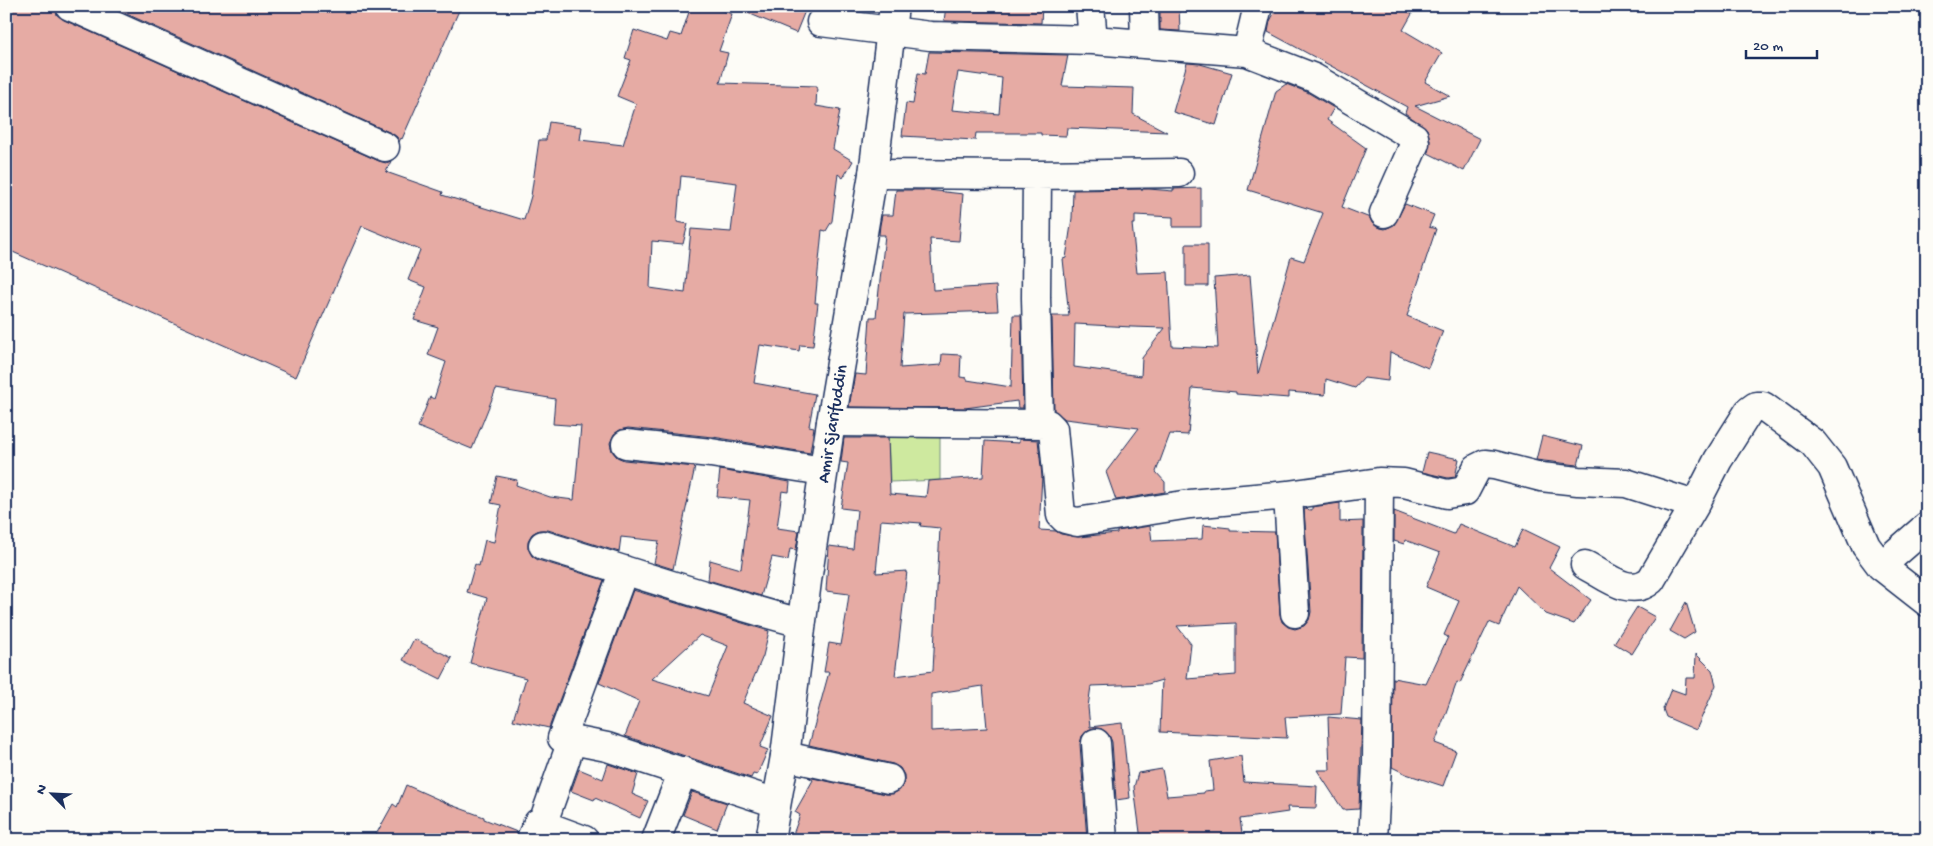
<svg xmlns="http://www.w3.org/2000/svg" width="1933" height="846" viewBox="0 0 1933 846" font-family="'Gochi Hand',sans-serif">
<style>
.green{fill:#cee99f;stroke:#748c7e}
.building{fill:#e6aba4;stroke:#1b2f5e;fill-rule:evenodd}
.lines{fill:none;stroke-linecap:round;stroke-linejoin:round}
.minor-casing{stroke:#1b2f5e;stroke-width:31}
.major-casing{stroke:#1b2f5e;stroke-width:31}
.minor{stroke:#fdfcf7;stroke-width:28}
.major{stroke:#fdfcf7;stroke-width:28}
.labels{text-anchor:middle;stroke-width:4;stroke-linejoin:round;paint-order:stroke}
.street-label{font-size:18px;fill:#1b2f5e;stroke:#fdfcf7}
</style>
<rect width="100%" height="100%" fill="#fdfcf7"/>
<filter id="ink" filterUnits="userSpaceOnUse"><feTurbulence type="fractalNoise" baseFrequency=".02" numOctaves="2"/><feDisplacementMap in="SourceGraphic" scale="10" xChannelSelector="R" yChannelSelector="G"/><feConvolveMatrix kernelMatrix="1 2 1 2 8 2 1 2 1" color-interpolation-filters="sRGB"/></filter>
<g filter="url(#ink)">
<path class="green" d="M 940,433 L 940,480 L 890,482 L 888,436 Z"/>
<path class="building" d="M 6,6 L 55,6 L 57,15 L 64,20 L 379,161 L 386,163 L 391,161 L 386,172 L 443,192 L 442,195 L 524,220 L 531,196 L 539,140 L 546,140 L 549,122 L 582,127 L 580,140 L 623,145 L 636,104 L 617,96 L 631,60 L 625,58 L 634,30 L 667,41 L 670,33 L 681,36 L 691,6 L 707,6 L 732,14 L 719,51 L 728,53 L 720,83 L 817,86 L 816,106 L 840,110 L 833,149 L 853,161 L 843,178 L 838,174 L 832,221 L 826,231 L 822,230 L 815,303 L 818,303 L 813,346 L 800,345 L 799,351 L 760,345 L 754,383 L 815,394 L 809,426 L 814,427 L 810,453 L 713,437 L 628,428 L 620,430 L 614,434 L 610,443 L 612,451 L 617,457 L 624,460 L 695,467 L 673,569 L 654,563 L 659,541 L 621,537 L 619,552 L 548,530 L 539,530 L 532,534 L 528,541 L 528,548 L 532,556 L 538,560 L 604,580 L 549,728 L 513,720 L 526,678 L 470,663 L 487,598 L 467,592 L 475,564 L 479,566 L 485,540 L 494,542 L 501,505 L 491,503 L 497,476 L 517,480 L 516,485 L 550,497 L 574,500 L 581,426 L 553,424 L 555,399 L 496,389 L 472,449 L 418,427 L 430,397 L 434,399 L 446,362 L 428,355 L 438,327 L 414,320 L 426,287 L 408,280 L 420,250 L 362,226 L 296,377 L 6,249 ZM 681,176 L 737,183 L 731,232 L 691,229 L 685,293 L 650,288 L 652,241 L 683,244 L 688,224 L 677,222 Z
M 109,6 L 461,6 L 402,139 L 401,138 L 399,142 L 397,137 L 391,133 Z
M 731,6 L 807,6 L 796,33 Z
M 946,6 L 1042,6 L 1041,23 L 944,21 Z
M 1160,6 L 1179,6 L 1180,31 L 1160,30 Z
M 1278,6 L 1397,6 L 1412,14 L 1403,30 L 1442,53 L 1425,82 L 1450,96 L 1415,106 L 1480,139 L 1464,171 L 1428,153 L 1430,140 L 1427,129 L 1405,113 L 1407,107 L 1268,32 L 1270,21 Z
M 929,52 L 1068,55 L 1062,86 L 1134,88 L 1133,114 L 1167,132 L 1067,128 L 1066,136 L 1041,135 L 1041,133 L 976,133 L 975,140 L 902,136 L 906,103 L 913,104 L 918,73 L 925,74 ZM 958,72 L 1002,78 L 999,114 L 952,110 Z
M 1187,63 L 1200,64 L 1232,73 L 1216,125 L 1173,112 Z
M 1286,84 L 1307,92 L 1334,108 L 1327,120 L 1366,148 L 1342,207 L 1370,218 L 1372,223 L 1377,227 L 1385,229 L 1394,225 L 1405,204 L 1434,215 L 1429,227 L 1436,229 L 1407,316 L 1443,331 L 1428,368 L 1390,352 L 1388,381 L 1364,378 L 1355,388 L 1326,379 L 1325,395 L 1289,392 L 1289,398 L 1236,394 L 1236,392 L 1192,388 L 1188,435 L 1170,434 L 1156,472 L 1165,482 L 1165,492 L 1116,500 L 1106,472 L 1139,428 L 1065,419 L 1054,411 L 1052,316 L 1069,316 L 1063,259 L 1066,258 L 1072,218 L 1073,190 L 1149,189 L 1173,191 L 1173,189 L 1201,188 L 1201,227 L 1173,227 L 1173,217 L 1135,215 L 1135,224 L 1132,224 L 1137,273 L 1168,272 L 1172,346 L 1218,348 L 1214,278 L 1250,275 L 1258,374 L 1291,257 L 1304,261 L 1323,213 L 1248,190 L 1276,91 ZM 1075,324 L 1132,327 L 1165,328 L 1142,358 L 1141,376 L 1074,367 Z
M 896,190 L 928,190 L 963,194 L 959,241 L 930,239 L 933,290 L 996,286 L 998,311 L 904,314 L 900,368 L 941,365 L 942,354 L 961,355 L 960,377 L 967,378 L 967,380 L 1011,387 L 1013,315 L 1021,315 L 1023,408 L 1018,408 L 1017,401 L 965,408 L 849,407 L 855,374 L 866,375 L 870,317 L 876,317 L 885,235 L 879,235 L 880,225 L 882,215 L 893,215 Z
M 1186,244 L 1208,244 L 1208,286 L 1186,286 Z
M 1542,436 L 1583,446 L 1578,465 L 1536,460 Z
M 844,438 L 888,438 L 890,494 L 926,497 L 928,481 L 983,477 L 985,441 L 1019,443 L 1019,439 L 1038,440 L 1042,476 L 1039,530 L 1056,531 L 1061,534 L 1079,537 L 1117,533 L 1117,531 L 1150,526 L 1152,541 L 1202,539 L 1203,525 L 1230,528 L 1230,531 L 1275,532 L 1280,614 L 1282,622 L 1288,627 L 1295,629 L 1304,626 L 1309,620 L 1311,612 L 1304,509 L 1312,510 L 1312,507 L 1340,503 L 1340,522 L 1363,521 L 1362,658 L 1345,657 L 1341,714 L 1285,717 L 1287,738 L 1160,732 L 1162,680 L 1148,684 L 1091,686 L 1088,707 L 1090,727 L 1122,723 L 1130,798 L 1116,800 L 1112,742 L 1109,735 L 1102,729 L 1094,728 L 1088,730 L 1082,736 L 1080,744 L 1087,840 L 989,840 L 989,838 L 960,840 L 791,840 L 800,815 L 795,812 L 813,780 L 808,777 L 886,794 L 893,794 L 900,790 L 904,782 L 904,775 L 900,768 L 893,764 L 809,745 L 829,672 L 824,672 L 829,643 L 841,645 L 846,616 L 849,594 L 826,591 L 829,546 L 853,549 L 857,510 L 841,508 L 848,463 L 841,462 ZM 881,520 L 921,523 L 920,526 L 940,528 L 933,671 L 895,676 L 907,571 L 876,573 ZM 1236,623 L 1236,675 L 1187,679 L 1191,644 L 1177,626 ZM 983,686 L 987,728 L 931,731 L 931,694 Z
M 1427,452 L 1459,459 L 1455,477 L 1448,478 L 1422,472 Z
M 720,470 L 790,482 L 789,492 L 782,491 L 777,528 L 799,531 L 796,550 L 790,549 L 788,560 L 772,557 L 761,596 L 708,580 L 710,560 L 741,569 L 750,500 L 717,497 Z
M 1394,511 L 1454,534 L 1459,524 L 1515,547 L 1523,529 L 1560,547 L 1549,568 L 1591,600 L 1574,624 L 1546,614 L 1517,586 L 1499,626 L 1489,622 L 1460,683 L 1457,682 L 1435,743 L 1456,751 L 1443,786 L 1406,774 L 1392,767 L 1393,678 L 1426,684 L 1448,637 L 1444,635 L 1459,601 L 1426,587 L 1440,553 L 1405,540 L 1404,544 L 1394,541 Z
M 633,590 L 769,631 L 763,656 L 743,703 L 773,716 L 760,747 L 768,750 L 757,775 L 753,774 L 751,778 L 625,736 L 639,701 L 599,683 ZM 700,635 L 728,646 L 708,696 L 652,679 Z
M 1686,602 L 1695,632 L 1684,639 L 1670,631 Z
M 1637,607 L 1655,617 L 1632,654 L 1614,643 Z
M 414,639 L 452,658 L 441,679 L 403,660 Z
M 1696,654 L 1712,670 L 1716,685 L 1696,730 L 1666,717 L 1663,709 L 1671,689 L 1685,694 L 1686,678 L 1695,678 Z
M 1328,717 L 1362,720 L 1359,809 L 1343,810 L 1317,770 L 1330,770 Z
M 1241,756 L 1244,782 L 1317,786 L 1316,808 L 1287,807 L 1288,812 L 1240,819 L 1243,840 L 1141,840 L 1134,787 L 1138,773 L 1162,769 L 1167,796 L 1204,793 L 1204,791 L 1213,790 L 1210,761 Z
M 608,764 L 638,774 L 632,794 L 648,801 L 640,818 L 595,798 L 594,800 L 571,791 L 579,769 L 603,779 Z
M 406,785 L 451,805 L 484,817 L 484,819 L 517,832 L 517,840 L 373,840 L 393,804 L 397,807 Z
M 692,792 L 727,803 L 717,829 L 683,815 Z"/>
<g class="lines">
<defs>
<path id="minor" d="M 70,6 L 385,147
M 1090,6 L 1093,40
M 1144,6 L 1145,44
M 821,22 L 930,36 L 1093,40 L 1247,52 L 1314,78 L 1414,137 L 1415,143 L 1384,213
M 1247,52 L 1258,6
M 873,174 L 1037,175 L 1179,173
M 1037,175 L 1036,298 L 1039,424
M 831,422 L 1048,424 L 1053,429 L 1061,515 L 1065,519 L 1077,522 L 1190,504 L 1288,495 L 1379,482 L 1404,483 L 1447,494 L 1465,491 L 1477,468 L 1485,464 L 1494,465 L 1541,477 L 1578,481 L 1626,483 L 1695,505 L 1718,460 L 1749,411 L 1756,406 L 1763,406 L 1813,443 L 1832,467 L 1866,546 L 1881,566 L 1927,602
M 626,444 L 711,453 L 823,471
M 1288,495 L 1295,613
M 543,545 C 629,571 714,600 801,623
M 1585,565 C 1606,576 1630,598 1651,580 L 1695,505
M 1881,566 L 1927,526
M 624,570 L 562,738 L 607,747 L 776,803
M 1096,743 L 1103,840
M 785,756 L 889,779
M 542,825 L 572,741
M 532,836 L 538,823 L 584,840
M 656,840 L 683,771
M 1373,840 L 1377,764 L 1379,482"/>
<g id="major">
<path id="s1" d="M 770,840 L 785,756 L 807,581 L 831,422 L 873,174 L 894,6"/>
</g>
</defs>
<use href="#minor" class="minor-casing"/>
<use href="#major" class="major-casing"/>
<use href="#minor" class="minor"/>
<use href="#major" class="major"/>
</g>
</g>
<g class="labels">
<g class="street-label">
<text dy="6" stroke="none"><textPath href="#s1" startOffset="421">Amir Sjarifuddin</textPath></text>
</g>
</g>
<rect width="1933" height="846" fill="none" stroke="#fdfcf7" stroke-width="25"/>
<rect x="12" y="12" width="1908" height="821" fill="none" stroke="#1b2f5e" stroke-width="2" filter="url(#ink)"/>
<g transform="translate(52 794) rotate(294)" stroke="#fdfcf7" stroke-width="4" paint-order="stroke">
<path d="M0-4L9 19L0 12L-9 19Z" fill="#1b2f5e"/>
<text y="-8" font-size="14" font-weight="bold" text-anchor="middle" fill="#1b2f5e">N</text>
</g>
<path d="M1746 50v8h71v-8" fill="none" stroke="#1b2f5e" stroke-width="2.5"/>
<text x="1753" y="50" font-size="15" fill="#1b2f5e" stroke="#fdfcf7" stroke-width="4" paint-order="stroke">20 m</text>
</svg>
